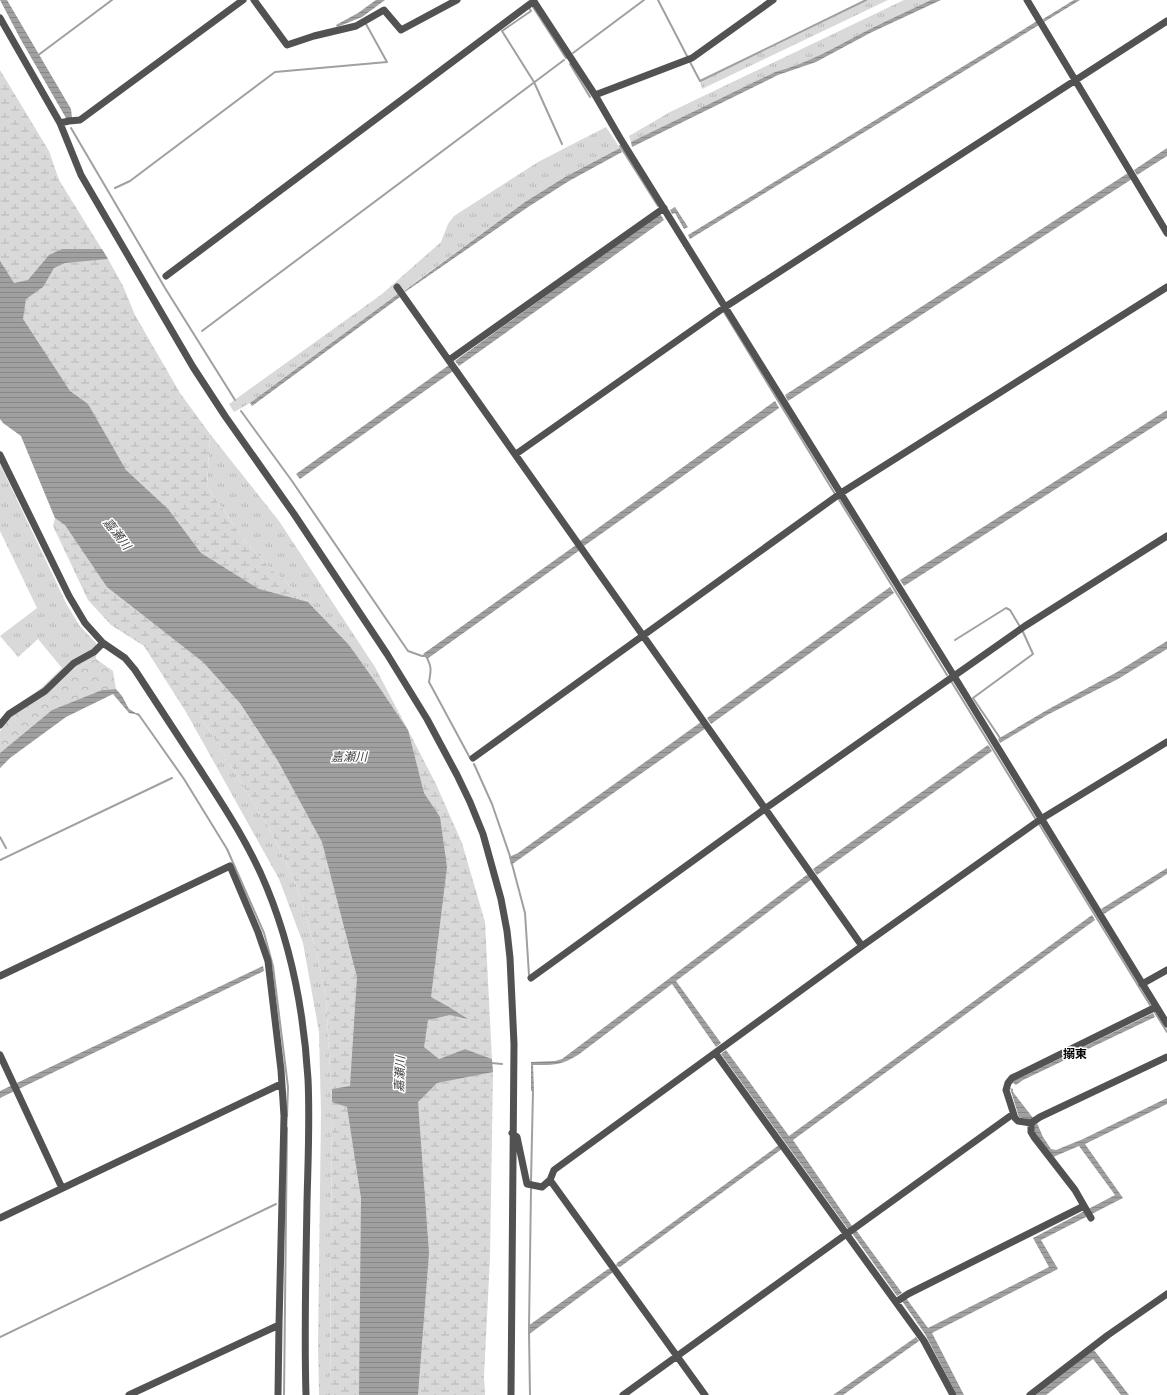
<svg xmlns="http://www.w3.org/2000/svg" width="1167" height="1395" viewBox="0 0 1167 1395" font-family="Ubuntu,'Noto Sans JP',sans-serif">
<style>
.grass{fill:url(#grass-tufts)}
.forest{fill:url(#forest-crowns)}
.wetland{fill:url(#wetland-marsh)}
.water{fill:url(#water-rules)}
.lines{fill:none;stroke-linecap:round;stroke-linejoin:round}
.stream{stroke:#a0a0a0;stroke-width:2}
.minor{stroke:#525252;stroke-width:7}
.labels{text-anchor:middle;stroke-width:3;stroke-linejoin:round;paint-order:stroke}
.water-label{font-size:12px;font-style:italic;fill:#414141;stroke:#fff}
.neighbourhood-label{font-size:12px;font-weight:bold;fill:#000;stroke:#fff}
</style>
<defs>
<pattern id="grass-tufts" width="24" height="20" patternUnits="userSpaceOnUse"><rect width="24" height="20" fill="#d9d9d9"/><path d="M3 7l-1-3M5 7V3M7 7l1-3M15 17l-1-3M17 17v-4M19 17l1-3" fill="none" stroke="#b8b8b8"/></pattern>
<pattern id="forest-crowns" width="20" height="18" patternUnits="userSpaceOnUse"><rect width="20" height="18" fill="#d9d9d9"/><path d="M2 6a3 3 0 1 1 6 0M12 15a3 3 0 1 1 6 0" fill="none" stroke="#b8b8b8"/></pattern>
<pattern id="wetland-marsh" width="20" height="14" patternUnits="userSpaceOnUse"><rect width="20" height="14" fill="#d9d9d9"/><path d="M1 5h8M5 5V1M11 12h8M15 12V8" fill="none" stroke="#b8b8b8"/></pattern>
<pattern id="water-rules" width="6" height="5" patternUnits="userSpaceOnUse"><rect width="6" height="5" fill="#a0a0a0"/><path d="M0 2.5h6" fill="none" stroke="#888"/></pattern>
</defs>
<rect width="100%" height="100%" fill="#fff"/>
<path class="grass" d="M 866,0 L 888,0 L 702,89 L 700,81 Z
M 904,0 L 931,0 C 910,10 888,20 868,30 C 837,46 809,63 775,72 L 631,142 L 629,136 L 670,112 Z
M 606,127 L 620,148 L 565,177 L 525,202 L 250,403 L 234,412 L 229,404 L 382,294 L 441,242 L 448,224 L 454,216 L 538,162 Z
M 210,434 L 279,521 L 375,667 L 408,730 L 379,687 L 349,645 L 308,602 L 270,568 L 243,539 L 207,486 Z
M 0,464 L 66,603 L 79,625 L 96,643 L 96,659 L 76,667 L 50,691 L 11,709 L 40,689 L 62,668 L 38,639 L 18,657 L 0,636 L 37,608 L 0,531 Z
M 186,712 L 198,712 L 269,828 L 295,881 L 317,954 L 326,998 L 332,1102 L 330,1395 L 319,1395 L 318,1346 L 321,1112 L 319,1032 L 303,943 L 279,879 Z"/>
<path class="forest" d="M 96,659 L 113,671 L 116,689 L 102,690 L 52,710 L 0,753 L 0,731 L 12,716 L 50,691 L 76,667 Z"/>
<path class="wetland" d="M 0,70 L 49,151 L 59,180 L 108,259 L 123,286 L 135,315 L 180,393 L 210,434 L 207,486 L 243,539 L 270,568 L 308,602 L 349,645 L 379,687 L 408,730 L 436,784 L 462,843 L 485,922 L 492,1059 L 465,1049 L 439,1059 L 416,1053 L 423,1001 L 181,564 L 0,300 Z
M 21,436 L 359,771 L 358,1105 L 367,1395 L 330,1395 L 332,1102 L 326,998 L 317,954 L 295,881 L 269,828 L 198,712 L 186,712 L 144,646 L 111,625 L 88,600 L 53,526 L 55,518 Z
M 478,1069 L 493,1072 L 490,1258 L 484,1376 L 485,1395 L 411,1395 L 412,1092 L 430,1079 Z"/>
<path class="water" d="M 0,0 L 7,0 L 71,109 L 72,118 L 66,118 L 21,40 Z
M 376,0 L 385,0 L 362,17 L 337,27 L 336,25 L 358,13 Z
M 931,0 L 941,0 L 870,33 L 816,62 L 778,75 L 632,147 L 631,142 L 775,72 C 809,63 837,46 868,30 C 888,20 910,10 931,0 Z
M 1074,0 L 1080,0 L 1044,22 L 1043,19 Z
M 1037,21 L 1039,25 L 690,239 L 688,235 Z
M 620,148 L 622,152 L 569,181 L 528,207 L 405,292 L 404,291 L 525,202 L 565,177 Z
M 1167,148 L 1167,156 L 1137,175 L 1134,170 Z
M 1128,173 L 1132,179 L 788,401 L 785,395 Z
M 675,207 L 688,227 L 684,229 L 675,213 L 672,214 L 670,210 Z
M 660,214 L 664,220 L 459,366 L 455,361 Z
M 62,249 L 102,249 L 108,259 L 65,263 L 54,268 L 43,287 L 26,299 L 23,319 L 70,391 L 88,404 L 126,470 L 168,509 L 201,553 L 259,589 L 308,602 L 349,645 L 379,687 L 408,730 L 424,793 L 440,817 L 447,867 L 431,997 L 449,1007 L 468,1019 L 450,1015 L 428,1020 L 424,1047 L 439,1059 L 465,1049 L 492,1059 L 493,1072 L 437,1083 L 418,1102 L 429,1253 L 418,1395 L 359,1395 L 361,1198 L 347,1107 L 332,1102 L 332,1089 L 350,1086 L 357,977 L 322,842 L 278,761 L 240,703 L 203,662 L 107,587 L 65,525 L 55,518 L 21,436 L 3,423 L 0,419 L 0,261 L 14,283 L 28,280 L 49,255 Z
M 398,294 L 400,297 L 252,406 L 250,403 Z
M 449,365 L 453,371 L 300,479 L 296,474 Z
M 775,401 L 779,408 L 584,546 L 580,541 Z
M 1167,410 L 1167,418 L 904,586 L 900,580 Z
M 576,545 L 580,550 L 427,659 L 423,654 Z
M 890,587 L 894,593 L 711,724 L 707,718 Z
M 1167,641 L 1167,649 L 1118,679 L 1047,715 L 1000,743 L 998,739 L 1047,710 L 1117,672 Z
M 116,689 L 122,696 L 129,709 L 139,715 L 129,713 L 113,694 L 66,717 L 10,758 L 0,768 L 0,753 L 52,710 L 102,690 Z
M 701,722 L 706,728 L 511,865 L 509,857 L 518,853 Z
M 988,745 L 992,751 L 817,875 L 813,869 Z
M 1167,868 L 1167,874 L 1104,914 L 1101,909 Z
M 808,874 L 812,879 L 676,981 L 721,1043 L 716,1047 L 672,984 L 578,1055 C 560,1066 553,1065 533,1065 L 534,1091 L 531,1091 L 531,1062 L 555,1061 L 562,1059 Z
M 1092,915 L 1095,920 L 793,1140 L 852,1226 L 848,1229 L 721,1054 L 726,1050 L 789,1136 Z
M 263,966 L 264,971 L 0,1098 L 0,1091 Z
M 1153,1013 L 1155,1017 L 1023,1080 L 1016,1085 L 1013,1083 L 1016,1078 L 1020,1078 Z
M 1010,1088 L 1013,1089 L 1013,1092 L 1037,1123 L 1043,1137 L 1051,1149 L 1056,1150 L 1083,1139 L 1167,1098 L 1167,1104 L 1085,1144 L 1123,1198 L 1041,1240 L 1058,1269 L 932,1333 L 964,1395 L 957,1395 L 925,1334 L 902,1301 L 906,1298 L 928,1328 L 1049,1267 L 1033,1238 L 1115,1195 L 1079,1146 L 1053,1157 L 1033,1130 L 1030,1120 L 1019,1117 Z
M 779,1145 L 782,1149 L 620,1267 L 616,1266 L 617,1263 Z
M 856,1230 L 902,1293 L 897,1296 L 852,1233 Z
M 608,1269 L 612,1269 L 612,1273 L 528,1335 L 528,1326 Z
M 916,1337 L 919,1341 L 843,1395 L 833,1395 Z
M 1094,1350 L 1129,1395 L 1121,1395 L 1093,1359 L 1046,1395 L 1036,1395 Z"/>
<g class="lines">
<path class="stream" d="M 658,0 L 687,56
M 533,7 L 566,58
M 529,8 L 531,11 L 502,31 L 534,82 L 562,144
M 573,53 L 644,0
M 37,56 L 112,0
M 690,62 L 700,81 L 866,0
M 570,64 L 590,97
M 71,128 L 165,288 L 235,400
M 620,146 L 658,206
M 115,188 L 130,181 L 275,72 L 387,62 L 366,24
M 724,312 L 835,494
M 202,331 L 564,60
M 241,411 L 292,481 L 408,651 L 422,656 L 426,656 C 432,667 431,670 429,682 L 470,758
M 838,498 L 947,675
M 955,640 L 1006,608 L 1010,610 L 1019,625
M 951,681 L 1035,818
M 137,714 L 139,715 L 184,779 L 227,849 L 264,933 L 273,966 L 288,1087 L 287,1116
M 1000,738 L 973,698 L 1033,654 L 1023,632
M 474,764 L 492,804 L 511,859
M 1039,824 L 1150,1005
M 0,837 L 6,848
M 0,860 L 172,778
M 512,864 L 525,913 L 529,975
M 1154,1011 L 1167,1032
M 492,1063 L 502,1064
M 531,1181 L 533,1091
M 529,1328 L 531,1189
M 529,1332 L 530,1395
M 0,1337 L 276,1204
M 284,1395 L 287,1128"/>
<path class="minor" d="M 254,0 L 287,45 L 314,36 L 356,26 L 384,10 L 401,30 L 457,0
M 533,0 L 595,95 L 620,138 L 954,676 L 1167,1024
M 1027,0 L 1167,233
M 0,18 L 60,123 L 81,175 L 193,367 L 225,416 L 294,514 L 387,654 L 427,719 L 457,775 L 470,802 L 483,834 L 501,899 L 507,931 L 510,958 L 514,1044 L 511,1395
M 595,95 L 692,58 L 773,0
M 60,123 L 69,121 L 80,120 L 243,0
M 166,276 L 534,1
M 397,287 L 862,946
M 449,360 L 664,208
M 516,454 L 725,307 L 1167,21
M 0,455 L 69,596 L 85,623 L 103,643 L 125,658 L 135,670 C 157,704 179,737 201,771 C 225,808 250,846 267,888 C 292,949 304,1013 308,1079 C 310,1120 308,1161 307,1202 C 306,1267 304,1331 306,1395
M 0,725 L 9,714 L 45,691 L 74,663 L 94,652 L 103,643
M 473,758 L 841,493 L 1167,287
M 0,976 L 230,866 L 258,932 L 268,961 L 281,1070 L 284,1116 L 279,1325 L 278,1395
M 531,978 L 766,808 L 1025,626 L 1167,536
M 1142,984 L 1167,970
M 1156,1007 L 1012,1078 L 1008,1083 L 1006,1090 L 1015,1118 L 1018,1121 L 1031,1123 L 1040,1117 L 1167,1057
M 716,1054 L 924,1341 L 953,1395
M 0,1055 L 62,1188
M 1031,1123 L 1031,1132 L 1034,1137 L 1075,1190 L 1091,1218
M 512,1133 L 517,1137 L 527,1184 L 542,1187 L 550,1180 L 554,1170 L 862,946 L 1041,819 L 1167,742
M 550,1180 L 705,1395
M 0,1218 L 281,1084
M 896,1302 L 908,1294 L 1084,1206
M 129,1395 L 279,1325
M 623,1395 L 1013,1114
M 1030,1395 L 1108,1335 L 1167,1294"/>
</g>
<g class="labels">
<g class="water-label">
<text transform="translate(117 534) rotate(52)" y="4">嘉瀬川</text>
<text x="349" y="761">嘉瀬川</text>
<text transform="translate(400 1074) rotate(-88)" y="4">嘉瀬川</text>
</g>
<g class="neighbourhood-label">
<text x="1075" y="1058">搦東</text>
</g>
</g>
</svg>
